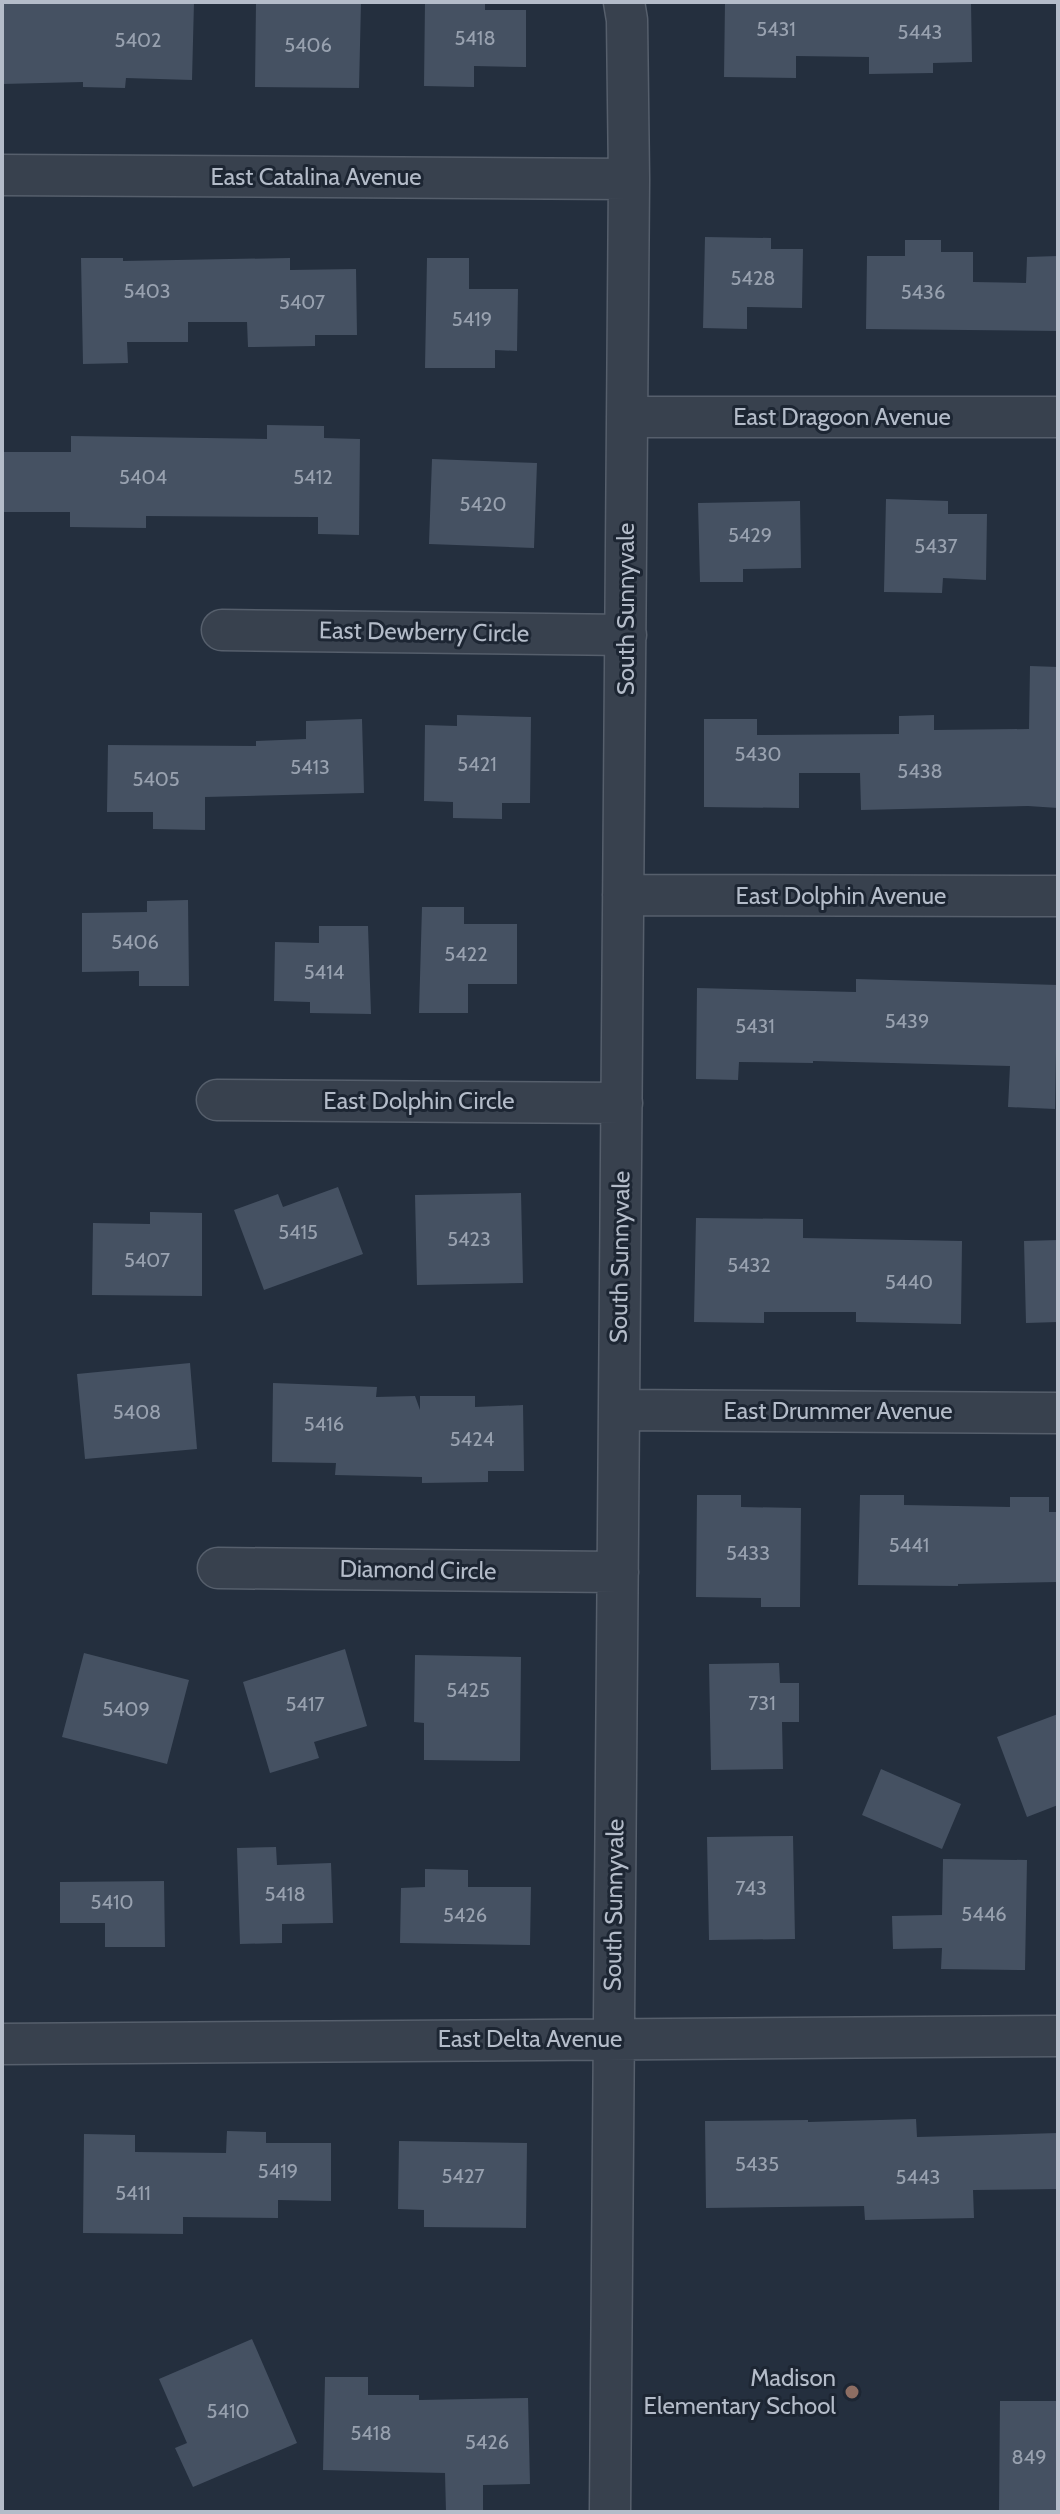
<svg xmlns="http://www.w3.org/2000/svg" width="1060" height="2514" viewBox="0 0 1060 2514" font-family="Cabin,sans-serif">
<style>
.building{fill:#455162}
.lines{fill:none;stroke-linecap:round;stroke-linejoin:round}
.minor-casing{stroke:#565f6c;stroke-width:43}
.minor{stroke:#38414e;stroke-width:40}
.education-dot{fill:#8d6e63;stroke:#1d2633;stroke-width:3}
.labels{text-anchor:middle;stroke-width:6;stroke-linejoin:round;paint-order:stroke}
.number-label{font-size:20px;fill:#98a1af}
.street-label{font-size:24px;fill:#b4bcc9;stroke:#1d2633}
.poi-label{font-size:24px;fill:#b4bcc9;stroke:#1d2633;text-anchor:end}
</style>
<rect width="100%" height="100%" fill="#242f3e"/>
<path class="building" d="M 2,2 L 194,2 L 192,80 L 126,78 L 125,88 L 83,87 L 83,82 L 2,84 Z
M 256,2 L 361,3 L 359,88 L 255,87 Z
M 425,2 L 485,2 L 485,10 L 526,10 L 526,67 L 474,66 L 474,87 L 424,86 Z
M 725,2 L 971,2 L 972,62 L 933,63 L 933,73 L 869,74 L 869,57 L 796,56 L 796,78 L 724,77 Z
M 705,237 L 771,238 L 771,249 L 803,249 L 802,308 L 747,307 L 747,329 L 703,328 Z
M 905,240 L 941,240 L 941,252 L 973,252 L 973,282 L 1026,283 L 1027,257 L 1058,256 L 1058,331 L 866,329 L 867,256 L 905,256 Z
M 81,258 L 123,258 L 123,261 L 290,258 L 290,270 L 356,269 L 357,335 L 315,335 L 315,346 L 248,347 L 247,322 L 188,322 L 188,342 L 127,342 L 128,363 L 83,364 Z
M 427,258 L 469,258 L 469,289 L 518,289 L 517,351 L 495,350 L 495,368 L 425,368 Z
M 267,425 L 324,426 L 324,438 L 360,439 L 359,535 L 318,534 L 318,517 L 146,516 L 146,528 L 70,527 L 70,512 L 2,512 L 2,452 L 71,452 L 71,436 L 267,439 Z
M 432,459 L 537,463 L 534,548 L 429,544 Z
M 886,499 L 948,501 L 948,514 L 987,514 L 986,580 L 943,578 L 942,593 L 884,592 Z
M 800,501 L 801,568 L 743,569 L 743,582 L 700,582 L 698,503 Z
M 1030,666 L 1058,667 L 1058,808 L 1028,806 L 861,810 L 860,773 L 799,773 L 799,808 L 704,807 L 704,719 L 757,719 L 757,735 L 899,734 L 899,716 L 934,715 L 934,730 L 1029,729 Z
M 457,715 L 531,717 L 530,803 L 502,803 L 502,819 L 453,818 L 453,802 L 424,801 L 425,725 L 457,726 Z
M 362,719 L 364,793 L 205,797 L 205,830 L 153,829 L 153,812 L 107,812 L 108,745 L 256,746 L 256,741 L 306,739 L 306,721 Z
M 188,900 L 189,986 L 139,986 L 139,971 L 82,972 L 82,913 L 147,912 L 147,901 Z
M 422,907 L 464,907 L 464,924 L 517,924 L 517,984 L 468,984 L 468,1013 L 419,1013 Z
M 319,926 L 368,926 L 371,1014 L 310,1013 L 310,1002 L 274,1001 L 275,942 L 319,943 Z
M 856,979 L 1058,985 L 1058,1054 L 1056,1054 L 1055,1109 L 1008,1107 L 1010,1066 L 813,1061 L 813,1063 L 739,1062 L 738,1080 L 696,1079 L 697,988 L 856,992 Z
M 338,1187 L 363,1254 L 264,1290 L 234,1210 L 278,1194 L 283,1207 Z
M 521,1193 L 523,1283 L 417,1285 L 415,1195 Z
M 150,1212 L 202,1213 L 202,1296 L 92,1295 L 93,1223 L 150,1224 Z
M 696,1218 L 803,1219 L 803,1238 L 962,1241 L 961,1324 L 856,1322 L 856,1312 L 764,1312 L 764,1323 L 694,1322 Z
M 1058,1240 L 1058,1322 L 1026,1323 L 1024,1241 Z
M 190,1363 L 197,1449 L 85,1459 L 77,1374 Z
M 273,1383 L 377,1387 L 376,1397 L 415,1396 L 420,1410 L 420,1396 L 475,1396 L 475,1407 L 523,1405 L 524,1471 L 488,1471 L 488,1482 L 422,1483 L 422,1477 L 335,1475 L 336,1463 L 272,1462 Z
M 697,1495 L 741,1495 L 741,1507 L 801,1508 L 800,1607 L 761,1607 L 761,1598 L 696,1597 Z
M 860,1495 L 904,1495 L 904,1505 L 1010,1507 L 1010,1497 L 1049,1497 L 1049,1512 L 1058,1512 L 1058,1582 L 958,1584 L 958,1586 L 858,1585 Z
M 345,1649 L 367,1726 L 314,1742 L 319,1758 L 270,1773 L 243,1682 Z
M 84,1653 L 189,1680 L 167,1764 L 62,1737 Z
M 415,1655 L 521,1657 L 520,1761 L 424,1760 L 424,1723 L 414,1722 Z
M 779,1663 L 780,1683 L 799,1683 L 799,1722 L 782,1722 L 783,1769 L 711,1770 L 709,1664 Z
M 1058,1714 L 1058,1805 L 1027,1817 L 997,1737 Z
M 881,1769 L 961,1804 L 942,1849 L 862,1815 Z
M 793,1836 L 795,1939 L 709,1940 L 707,1837 Z
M 276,1847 L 277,1865 L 331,1863 L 333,1923 L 282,1924 L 282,1943 L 240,1944 L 237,1848 Z
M 943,1859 L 1027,1860 L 1025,1970 L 941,1969 L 942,1948 L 893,1949 L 892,1916 L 942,1915 Z
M 425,1869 L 468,1870 L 468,1887 L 531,1887 L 530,1945 L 400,1943 L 401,1888 L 425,1887 Z
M 164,1881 L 165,1947 L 105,1947 L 105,1923 L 60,1923 L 60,1882 Z
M 916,2119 L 917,2137 L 1058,2133 L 1058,2189 L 973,2190 L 974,2218 L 865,2220 L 864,2206 L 706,2208 L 705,2121 L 808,2120 L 808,2122 Z
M 227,2131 L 266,2132 L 266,2143 L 331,2143 L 331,2201 L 278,2200 L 278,2218 L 183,2217 L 183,2234 L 83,2233 L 84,2134 L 135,2135 L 135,2152 L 226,2153 Z
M 399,2141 L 527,2143 L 526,2228 L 424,2227 L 424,2210 L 398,2209 Z
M 252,2339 L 297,2443 L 193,2487 L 175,2448 L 187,2443 L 159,2379 Z
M 325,2377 L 368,2377 L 368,2395 L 419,2395 L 419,2400 L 528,2398 L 530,2484 L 483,2485 L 483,2512 L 446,2512 L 445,2473 L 323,2470 Z
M 1000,2401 L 1058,2401 L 1058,2512 L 999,2512 Z"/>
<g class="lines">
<defs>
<path id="minor" d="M 2,175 L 629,179
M 627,417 L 1058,417
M 222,630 L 626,635
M 623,895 L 1058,896
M 217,1100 L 622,1103
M 619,1410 L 1058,1413
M 218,1568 L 618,1572
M 2,2044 L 1058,2036
M 610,2512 L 629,179 L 627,20 L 624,2"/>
</defs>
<use href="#minor" class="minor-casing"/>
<use href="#minor" class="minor"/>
</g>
<circle class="education-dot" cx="852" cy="2392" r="8"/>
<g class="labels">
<g class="number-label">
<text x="776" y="36">5431</text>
<text x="920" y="39">5443</text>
<text x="475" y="45">5418</text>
<text x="138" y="47">5402</text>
<text x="308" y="52">5406</text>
<text x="753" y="285">5428</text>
<text x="147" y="298">5403</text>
<text x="923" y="299">5436</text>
<text x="302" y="309">5407</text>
<text x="472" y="326">5419</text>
<text x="143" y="484">5404</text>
<text x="313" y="484">5412</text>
<text x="483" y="511">5420</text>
<text x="750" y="542">5429</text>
<text x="936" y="553">5437</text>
<text x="758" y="761">5430</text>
<text x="477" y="771">5421</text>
<text x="310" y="774">5413</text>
<text x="920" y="778">5438</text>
<text x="156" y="786">5405</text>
<text x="135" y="949">5406</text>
<text x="466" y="961">5422</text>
<text x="324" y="979">5414</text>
<text x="907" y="1028">5439</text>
<text x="755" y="1033">5431</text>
<text x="298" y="1239">5415</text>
<text x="469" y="1246">5423</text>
<text x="147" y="1267">5407</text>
<text x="749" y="1272">5432</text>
<text x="909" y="1289">5440</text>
<text x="137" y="1419">5408</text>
<text x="324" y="1431">5416</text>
<text x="472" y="1446">5424</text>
<text x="909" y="1552">5441</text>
<text x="748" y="1560">5433</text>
<text x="468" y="1697">5425</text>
<text x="762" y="1710">731</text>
<text x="305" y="1711">5417</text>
<text x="126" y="1716">5409</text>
<text x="751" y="1895">743</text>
<text x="285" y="1901">5418</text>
<text x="112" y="1909">5410</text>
<text x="984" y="1921">5446</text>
<text x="465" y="1922">5426</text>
<text x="757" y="2171">5435</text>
<text x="278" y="2178">5419</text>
<text x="463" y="2183">5427</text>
<text x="918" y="2184">5443</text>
<text x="133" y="2200">5411</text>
<text x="228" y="2418">5410</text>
<text x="371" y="2440">5418</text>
<text x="487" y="2449">5426</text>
<text x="1029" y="2464">849</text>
</g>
<g class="street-label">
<text x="316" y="185">East Catalina Avenue</text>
<text x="842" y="425">East Dragoon Avenue</text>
<text transform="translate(626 609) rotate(-90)" y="8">South Sunnyvale</text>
<text transform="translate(424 632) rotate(1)" y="8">East Dewberry Circle</text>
<text x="841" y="904">East Dolphin Avenue</text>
<text x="419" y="1109">East Dolphin Circle</text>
<text transform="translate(620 1257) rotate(-89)" y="8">South Sunnyvale</text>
<text x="838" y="1419">East Drummer Avenue</text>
<text transform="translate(418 1570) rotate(1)" y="8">Diamond Circle</text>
<text transform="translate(614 1905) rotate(-89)" y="8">South Sunnyvale</text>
<text x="530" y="2047">East Delta Avenue</text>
</g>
<g class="poi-label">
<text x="836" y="2386">Madison<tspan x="836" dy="28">Elementary School</tspan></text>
</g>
</g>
<rect width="1060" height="2514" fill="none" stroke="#b4bcc9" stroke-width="8"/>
</svg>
